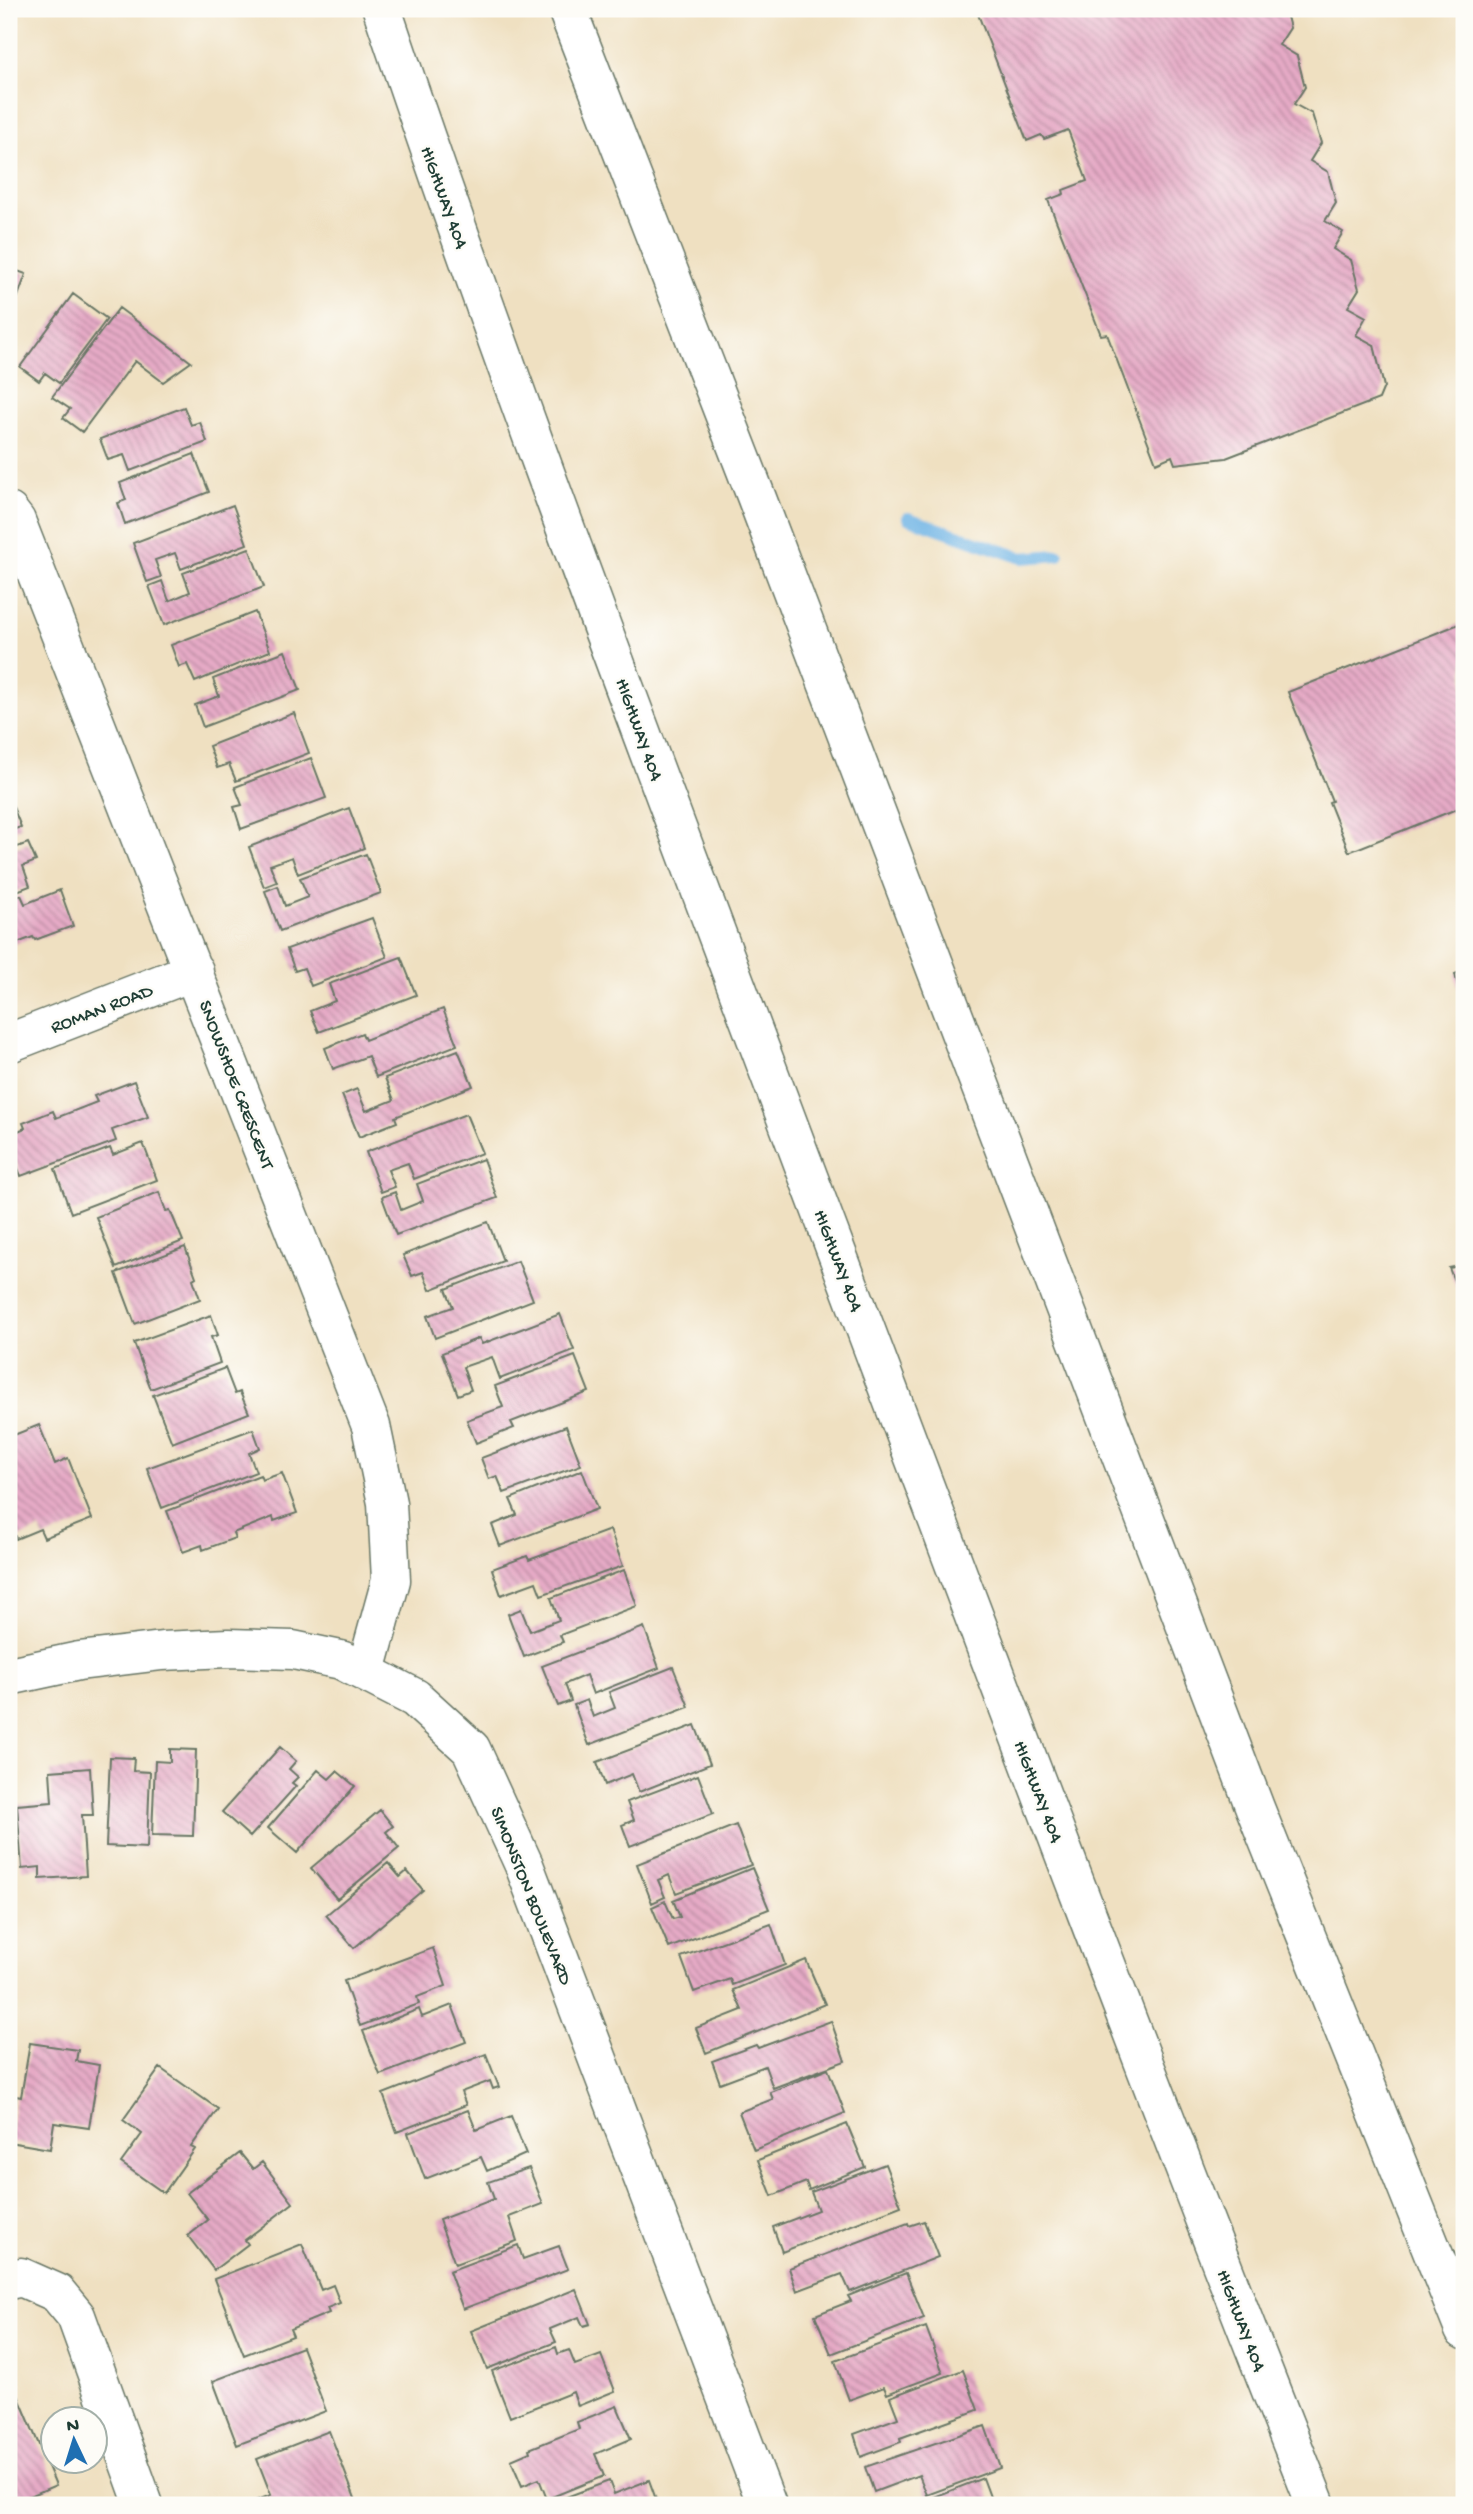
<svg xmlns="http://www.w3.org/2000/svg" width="1473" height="2514" viewBox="0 0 1473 2514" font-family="'Gochi Hand',sans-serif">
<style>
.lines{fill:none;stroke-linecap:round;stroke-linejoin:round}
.stream{stroke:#6eb4e5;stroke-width:12}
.building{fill:url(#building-back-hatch)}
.minor-casing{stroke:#687665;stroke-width:41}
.highway-casing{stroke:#687665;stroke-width:41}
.minor{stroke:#fff;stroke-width:38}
.highway{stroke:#fff;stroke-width:38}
.labels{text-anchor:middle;stroke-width:5;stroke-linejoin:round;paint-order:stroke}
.street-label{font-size:19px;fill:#1f3d34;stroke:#fdfcf7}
</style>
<defs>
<pattern id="building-back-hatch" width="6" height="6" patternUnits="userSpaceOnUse" patternTransform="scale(1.75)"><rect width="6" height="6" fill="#e6aac6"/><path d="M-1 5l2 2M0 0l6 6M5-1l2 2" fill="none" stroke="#ba8ca2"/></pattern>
</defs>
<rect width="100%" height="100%" fill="#fdfcf7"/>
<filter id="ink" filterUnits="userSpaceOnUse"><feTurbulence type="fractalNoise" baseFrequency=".0143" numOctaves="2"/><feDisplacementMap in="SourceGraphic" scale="14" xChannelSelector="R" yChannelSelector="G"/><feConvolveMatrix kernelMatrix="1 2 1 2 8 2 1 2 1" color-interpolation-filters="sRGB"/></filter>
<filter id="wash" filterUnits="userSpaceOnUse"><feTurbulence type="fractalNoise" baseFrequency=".00686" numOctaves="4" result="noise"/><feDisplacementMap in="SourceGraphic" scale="28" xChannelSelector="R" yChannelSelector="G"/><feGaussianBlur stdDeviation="1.57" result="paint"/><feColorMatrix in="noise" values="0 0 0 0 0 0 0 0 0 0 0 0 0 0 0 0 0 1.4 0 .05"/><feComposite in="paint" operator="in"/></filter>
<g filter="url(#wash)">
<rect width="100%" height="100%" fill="#efe0c1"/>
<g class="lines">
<path class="stream" d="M 908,518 L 1022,558 L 1058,555"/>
</g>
<g id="blocks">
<path class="building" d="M 976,9 L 1285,9 L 1290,28 L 1279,45 L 1297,56 L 1305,87 L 1294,104 L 1312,114 L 1321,143 L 1310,161 L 1328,172 L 1336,203 L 1325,221 L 1343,232 L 1333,249 L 1351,260 L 1359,289 L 1348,307 L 1366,317 L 1356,335 L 1374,345 L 1384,387 L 1379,399 L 1226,458 L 1175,464 L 1172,456 L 1156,463 L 1107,334 L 1101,335 L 1048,200 L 1064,194 L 1063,190 L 1087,181 L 1068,130 L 1044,139 L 1041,135 L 1027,141 Z
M 9,268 L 26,274 L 9,321 Z
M 73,294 L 107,319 L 59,383 L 45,373 L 39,381 L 20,367 Z
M 119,308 L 191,362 L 163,382 L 135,361 L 82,432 L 63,418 L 70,409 L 52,397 Z
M 184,407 L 191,425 L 200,422 L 207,442 L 130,471 L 124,455 L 108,460 L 100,439 Z
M 194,454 L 209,492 L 125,524 L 118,503 L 126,500 L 120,483 Z
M 233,505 L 247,544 L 181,569 L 175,553 L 155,560 L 161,577 L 147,582 L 133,543 Z
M 249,548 L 264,587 L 164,625 L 149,586 L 162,581 L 169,601 L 190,592 L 183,573 Z
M 255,612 L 270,651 L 195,682 L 187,664 L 179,667 L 171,645 Z
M 1464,622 L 1464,806 L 1349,852 L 1329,802 L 1332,801 L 1288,692 Z
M 285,651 L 300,690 L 203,727 L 195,705 L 219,696 L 213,679 Z
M 294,713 L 309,753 L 236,781 L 229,764 L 217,768 L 209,746 Z
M 311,758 L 326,798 L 241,829 L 234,807 L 242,805 L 235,787 Z
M 9,797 L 21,827 L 9,831 Z
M 349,808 L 364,848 L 298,874 L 292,857 L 270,865 L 277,882 L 264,887 L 249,847 Z
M 28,843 L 36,861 L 23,866 L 30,886 L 9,894 L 9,850 Z
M 366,854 L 381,893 L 280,931 L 265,891 L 278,886 L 285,906 L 308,897 L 300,878 Z
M 60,890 L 73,926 L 35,940 L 33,937 L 9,946 L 9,900 L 21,895 L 25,904 Z
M 372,918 L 387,957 L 311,986 L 304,968 L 295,971 L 287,949 Z
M 401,957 L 416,995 L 319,1032 L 310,1011 L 335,1001 L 329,984 Z
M 1464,971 L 1464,1008 L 1463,1008 L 1455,974 Z
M 443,1009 L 457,1045 L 376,1077 L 368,1056 L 333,1069 L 325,1048 L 362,1033 L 365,1040 Z
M 458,1050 L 473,1086 L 395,1117 L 397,1122 L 359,1137 L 342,1095 L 357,1089 L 366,1111 L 394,1100 L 385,1078 Z
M 134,1081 L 148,1117 L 112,1130 L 116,1141 L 21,1176 L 9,1145 L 9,1135 L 25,1128 L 23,1123 L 53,1111 L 56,1118 L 97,1102 L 94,1096 Z
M 466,1114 L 482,1153 L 414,1179 L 408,1163 L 388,1170 L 395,1187 L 381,1192 L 366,1152 Z
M 143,1143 L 157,1180 L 71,1213 L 55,1169 L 110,1148 L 113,1155 Z
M 483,1159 L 497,1198 L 396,1235 L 382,1197 L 395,1192 L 401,1210 L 423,1201 L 417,1184 Z
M 159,1192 L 166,1211 L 170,1210 L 183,1241 L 116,1268 L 96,1217 Z
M 488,1222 L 503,1261 L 430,1290 L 423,1272 L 412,1276 L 403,1255 Z
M 185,1247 L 196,1277 L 193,1279 L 200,1299 L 135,1324 L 116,1273 Z
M 518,1261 L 533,1300 L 435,1338 L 427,1316 L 453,1307 L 446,1289 Z
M 1464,1265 L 1464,1306 L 1449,1268 Z
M 560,1314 L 574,1350 L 500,1379 L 492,1357 L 463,1367 L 471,1390 L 458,1395 L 442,1353 L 479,1338 L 482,1344 Z
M 211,1315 L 218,1335 L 211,1337 L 220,1363 L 151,1389 L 134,1343 Z
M 575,1356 L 589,1392 L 511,1422 L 514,1428 L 476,1443 L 467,1420 L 503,1407 L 495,1386 Z
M 225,1368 L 235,1394 L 240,1392 L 249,1413 L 172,1443 L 153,1395 Z
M 39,1425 L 55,1464 L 68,1458 L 92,1519 L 44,1538 L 40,1529 L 16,1539 L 9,1521 L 9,1437 Z
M 566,1426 L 581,1465 L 504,1493 L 497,1476 L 489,1479 L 481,1458 Z
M 253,1429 L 260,1448 L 249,1453 L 256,1472 L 162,1508 L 147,1468 Z
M 582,1470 L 597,1509 L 500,1546 L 492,1525 L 517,1515 L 510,1499 Z
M 282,1473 L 297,1513 L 274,1521 L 273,1517 L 233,1533 L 235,1538 L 203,1550 L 202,1545 L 183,1552 L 167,1511 L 260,1475 L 262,1480 Z
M 610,1530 L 623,1566 L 541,1595 L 536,1582 L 501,1595 L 492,1569 L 527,1556 L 529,1560 Z
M 624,1570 L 637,1606 L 560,1635 L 563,1642 L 524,1657 L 508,1614 L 521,1609 L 530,1631 L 559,1620 L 551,1598 Z
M 644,1627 L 659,1668 L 593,1694 L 586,1675 L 565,1684 L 571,1701 L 558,1706 L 542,1666 Z
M 673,1667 L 689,1707 L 589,1745 L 574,1705 L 587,1700 L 593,1717 L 615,1708 L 609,1692 Z
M 695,1725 L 710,1764 L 639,1792 L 632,1774 L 605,1785 L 597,1762 Z
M 280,1747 L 296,1761 L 289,1769 L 298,1777 L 292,1783 L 296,1786 L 250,1837 L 222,1812 Z
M 170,1749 L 196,1750 L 193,1836 L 152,1835 L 155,1761 L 170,1762 Z
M 110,1757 L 134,1758 L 133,1771 L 150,1772 L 147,1848 L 106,1846 Z
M 90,1768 L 93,1815 L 82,1815 L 86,1876 L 40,1879 L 40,1867 L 22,1869 L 17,1805 L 52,1802 L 50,1771 Z
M 318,1770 L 329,1779 L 337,1771 L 355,1786 L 297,1853 L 268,1828 Z
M 698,1775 L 713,1814 L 630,1846 L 622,1825 L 634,1820 L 627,1802 Z
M 380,1810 L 393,1826 L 386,1832 L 399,1848 L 337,1899 L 311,1868 Z
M 736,1825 L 751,1865 L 676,1893 L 669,1875 L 658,1880 L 665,1897 L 652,1903 L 637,1864 Z
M 388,1863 L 400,1877 L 407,1871 L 423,1890 L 354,1948 L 326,1915 Z
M 752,1868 L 769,1909 L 669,1948 L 652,1907 L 665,1901 L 673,1919 L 680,1917 L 673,1900 Z
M 771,1924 L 785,1965 L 732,1985 L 730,1979 L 694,1992 L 681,1957 Z
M 433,1948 L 446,1986 L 417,1997 L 419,2004 L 360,2026 L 344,1981 Z
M 806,1960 L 825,2004 L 706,2053 L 696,2028 L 742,2010 L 733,1990 Z
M 452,2005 L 466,2042 L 380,2075 L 363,2031 L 419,2009 L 422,2017 Z
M 831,2021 L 845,2061 L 773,2088 L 765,2066 L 720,2083 L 712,2061 L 756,2045 L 758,2048 Z
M 30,2043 L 78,2050 L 76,2061 L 99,2065 L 89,2128 L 54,2123 L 50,2149 L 9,2142 L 16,2096 L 21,2097 Z
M 486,2054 L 499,2087 L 493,2089 L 490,2081 L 461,2092 L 466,2105 L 397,2132 L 383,2094 Z
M 160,2068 L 218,2109 L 191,2147 L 195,2149 L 164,2193 L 121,2163 L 142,2134 L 123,2120 Z
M 828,2069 L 845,2113 L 754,2150 L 739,2112 L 773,2099 L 770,2092 Z
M 468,2110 L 476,2130 L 511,2116 L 526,2154 L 487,2171 L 481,2157 L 425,2179 L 408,2133 Z
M 847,2124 L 865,2167 L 809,2190 L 806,2182 L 772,2196 L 758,2160 Z
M 240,2153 L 253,2169 L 262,2162 L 293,2203 L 245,2240 L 248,2244 L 214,2270 L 188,2236 L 208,2220 L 187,2193 Z
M 885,2164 L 901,2206 L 782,2252 L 773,2227 L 818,2210 L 811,2192 Z
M 529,2168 L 543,2204 L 509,2217 L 517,2241 L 455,2264 L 439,2220 L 494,2199 L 488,2182 Z
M 924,2221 L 938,2257 L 850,2292 L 842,2274 L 797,2291 L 789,2268 L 908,2223 L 909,2226 Z
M 302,2244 L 321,2290 L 333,2285 L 340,2303 L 327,2308 L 329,2313 L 290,2329 L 293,2336 L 244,2355 L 214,2279 Z
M 518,2245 L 523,2259 L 559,2246 L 568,2269 L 463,2309 L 449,2271 Z
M 906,2273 L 924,2318 L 831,2354 L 815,2315 L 851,2301 L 848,2296 Z
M 576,2289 L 590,2324 L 583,2326 L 579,2317 L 550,2329 L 556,2342 L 487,2369 L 471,2331 Z
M 926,2327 L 943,2373 L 887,2394 L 884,2387 L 849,2400 L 835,2361 Z
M 302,2347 L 326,2411 L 237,2445 L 213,2381 Z
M 556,2347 L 558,2354 L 569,2350 L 575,2365 L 601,2355 L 615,2391 L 578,2406 L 573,2392 L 510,2417 L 492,2371 Z
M 963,2370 L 978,2410 L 900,2438 L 901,2442 L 861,2457 L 854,2434 L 898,2418 L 890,2397 Z
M 17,2393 L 56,2485 L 9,2505 L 9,2396 Z
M 617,2406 L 631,2439 L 595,2454 L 604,2476 L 547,2499 L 539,2479 L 522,2486 L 511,2460 L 530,2452 L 529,2449 L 579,2429 L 577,2422 Z
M 985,2426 L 1000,2468 L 927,2495 L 919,2475 L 874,2492 L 865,2467 Z
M 329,2431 L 356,2501 L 345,2505 L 244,2505 L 271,2495 L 257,2459 Z
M 983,2478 L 993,2505 L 931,2505 L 929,2499 Z
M 649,2480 L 658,2505 L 545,2505 L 609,2481 L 614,2494 Z"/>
</g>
</g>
<g filter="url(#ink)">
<use href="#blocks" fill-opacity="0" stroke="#687665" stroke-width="2"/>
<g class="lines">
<defs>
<path id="minor" d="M 9,512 L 16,521 L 371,1426 L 387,1503 L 391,1580 L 366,1671
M 9,1043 L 194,971
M 9,1676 L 79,1661 L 162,1651 L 228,1648 L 293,1650 L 341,1660 L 415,1698 L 471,1749 L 524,1865 L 767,2505
M 9,2280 L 21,2277 L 57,2293 L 76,2316 L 144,2505"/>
<path id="highway" d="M 382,9 C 514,402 663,790 809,1179 C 976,1622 1142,2065 1316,2505
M 567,9 L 756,496 L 1255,1808 L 1464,2330"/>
</defs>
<use href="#minor" class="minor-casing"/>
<use href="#highway" class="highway-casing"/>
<use href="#minor" class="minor"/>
<use href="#highway" class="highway"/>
</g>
</g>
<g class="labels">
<g class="street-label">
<text transform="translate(446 197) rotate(70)" y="7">HIGHWAY 404</text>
<text transform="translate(641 729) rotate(70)" y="7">HIGHWAY 404</text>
<text transform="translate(101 1007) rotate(-21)" y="7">ROMAN ROAD</text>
<text transform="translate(238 1084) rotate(69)" y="7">SNOWSHOE CRESCENT</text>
<text transform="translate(840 1260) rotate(69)" y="7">HIGHWAY 404</text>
<text transform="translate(1040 1791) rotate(69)" y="7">HIGHWAY 404</text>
<text transform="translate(533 1895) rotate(68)" y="7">SIMONSTON BOULEVARD</text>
<text transform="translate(1243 2320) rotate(69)" y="7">HIGHWAY 404</text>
</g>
</g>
<rect width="1473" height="2514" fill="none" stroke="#fdfcf7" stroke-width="35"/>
<g transform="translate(74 2440) rotate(356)"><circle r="33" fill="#fdfcf7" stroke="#a4b0a9" stroke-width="2"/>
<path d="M0-5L12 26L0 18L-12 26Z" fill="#1f6fb2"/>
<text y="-10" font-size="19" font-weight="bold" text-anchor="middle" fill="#1f3d34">N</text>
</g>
</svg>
